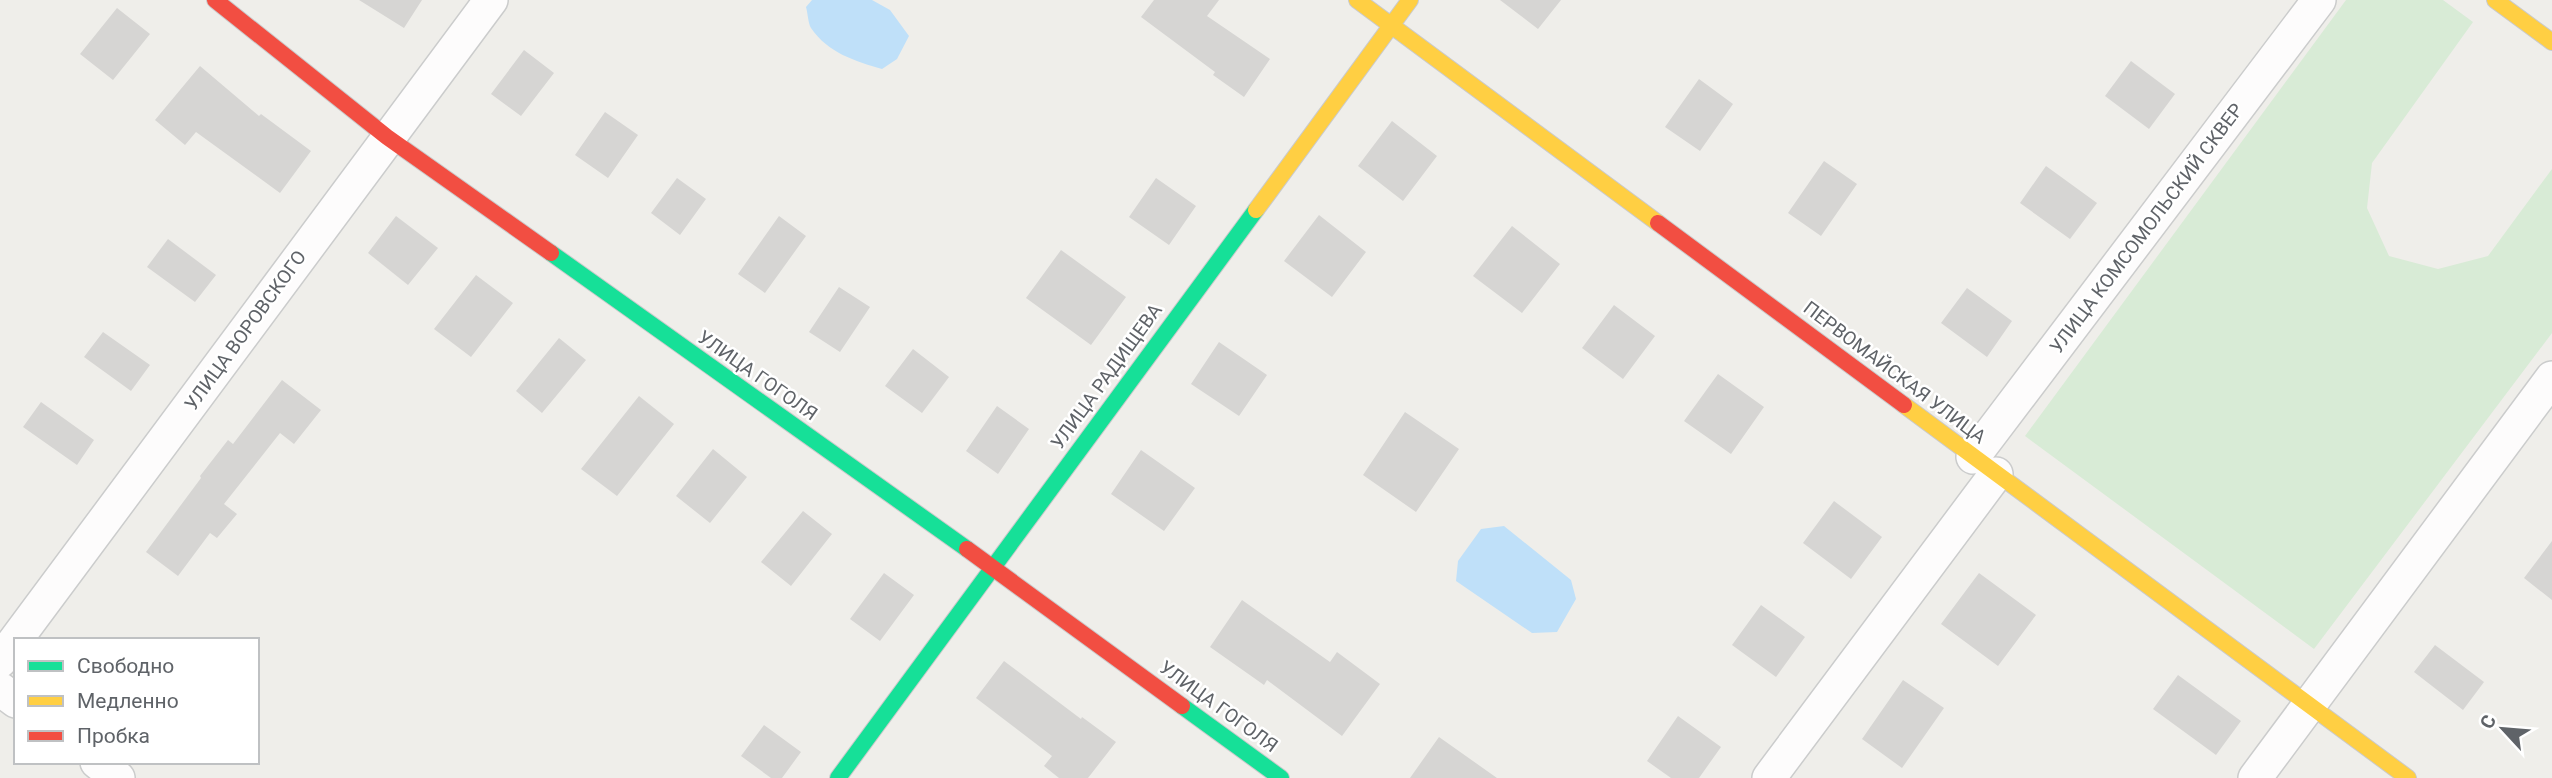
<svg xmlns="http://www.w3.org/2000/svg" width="2552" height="778" viewBox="0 0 2552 778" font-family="Roboto,sans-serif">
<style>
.green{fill:#d8ebd6}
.water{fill:#bfe0f9}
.building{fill:#d6d5d3}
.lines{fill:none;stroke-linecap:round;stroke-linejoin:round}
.street-casing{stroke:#cbcccc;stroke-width:36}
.fast-casing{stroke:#cacacb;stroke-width:18}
.slow-casing{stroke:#cacacb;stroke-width:18}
.jam-casing{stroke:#cacacb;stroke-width:18}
.street{stroke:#fdfcfc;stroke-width:33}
.fast{stroke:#16e098;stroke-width:16}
.slow{stroke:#ffcf43;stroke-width:16}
.jam{stroke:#f24e42;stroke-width:16}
.labels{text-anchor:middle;stroke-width:5;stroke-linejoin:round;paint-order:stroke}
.street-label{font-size:19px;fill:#5f6368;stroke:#fff}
</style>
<rect width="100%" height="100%" fill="#efeeea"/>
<path class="green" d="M 2346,0 L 2443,0 L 2473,22 L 2372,163 L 2367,208 L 2389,256 L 2438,269 L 2488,256 L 2552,169 L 2552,333 L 2314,649 L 2025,436 Z"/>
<path class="water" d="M 812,0 L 872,0 L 890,10 L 909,36 L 897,59 L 882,69 C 855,61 828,53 811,28 C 808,23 808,14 806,7 Z
M 1504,526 L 1571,580 L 1576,599 L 1557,632 L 1532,633 L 1456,581 L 1458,561 L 1481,529 Z"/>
<path class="building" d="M 359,0 L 422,0 L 404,28 Z
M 1154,0 L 1219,0 L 1207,16 L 1270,59 L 1244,97 L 1213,75 L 1215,72 L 1141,17 Z
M 1500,0 L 1561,0 L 1538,29 Z
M 117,8 L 150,34 L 113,80 L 80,54 Z
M 524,50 L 554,73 L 521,116 L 491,94 Z
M 2131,61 L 2175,94 L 2149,129 L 2105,96 Z
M 200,66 L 259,116 L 261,114 L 311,151 L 280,193 L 196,132 L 185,145 L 155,120 Z
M 1699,79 L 1733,104 L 1700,151 L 1665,127 Z
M 605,112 L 638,135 L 608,178 L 575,155 Z
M 1392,121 L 1437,156 L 1403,201 L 1358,166 Z
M 1824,161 L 1857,184 L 1821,236 L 1788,213 Z
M 2046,166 L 2097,203 L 2070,239 L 2020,203 Z
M 677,178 L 706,199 L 680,235 L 651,213 Z
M 1156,178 L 1196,206 L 1169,245 L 1129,217 Z
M 1319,215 L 1366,252 L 1332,297 L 1284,261 Z
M 396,216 L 438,248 L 408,285 L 368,253 Z
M 779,216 L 806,236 L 765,293 L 738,274 Z
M 1512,226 L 1560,264 L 1522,313 L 1473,276 Z
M 168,239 L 216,275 L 195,302 L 147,267 Z
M 1061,250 L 1126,297 L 1091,345 L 1026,298 Z
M 476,275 L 513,303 L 471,357 L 434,329 Z
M 839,287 L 870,307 L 840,352 L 809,332 Z
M 1967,288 L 2012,321 L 1987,357 L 1941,323 Z
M 1614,305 L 1655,336 L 1623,379 L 1582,348 Z
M 103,332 L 150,365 L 131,391 L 84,357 Z
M 559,338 L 586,360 L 542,413 L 516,391 Z
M 1219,342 L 1267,375 L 1239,416 L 1191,384 Z
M 913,349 L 949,377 L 922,413 L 885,386 Z
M 1718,374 L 1764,407 L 1731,454 L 1684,421 Z
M 282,380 L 321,410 L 294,444 L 280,433 L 224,504 L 237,514 L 217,538 L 210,533 L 178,576 L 146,552 L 201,478 L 200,476 L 228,440 L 233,444 Z
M 639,396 L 674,424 L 617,496 L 581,469 Z
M 41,402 L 94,440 L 77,465 L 23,427 Z
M 997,406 L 1029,429 L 998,474 L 966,451 Z
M 1405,412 L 1459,449 L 1416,512 L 1363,475 Z
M 713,449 L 747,477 L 710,523 L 676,496 Z
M 1141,450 L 1195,488 L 1164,531 L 1111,494 Z
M 1834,501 L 1882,537 L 1851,579 L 1803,543 Z
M 803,511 L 832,534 L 791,586 L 761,562 Z
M 2552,541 L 2552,600 L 2524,578 Z
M 884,573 L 914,595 L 880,641 L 850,619 Z
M 1979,573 L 2036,615 L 1998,666 L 1941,624 Z
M 1242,600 L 1330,662 L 1337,652 L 1380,684 L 1342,736 L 1267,680 L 1264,685 L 1210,647 Z
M 1761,605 L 1805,637 L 1776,677 L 1732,645 Z
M 2435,645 L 2484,682 L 2463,710 L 2414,672 Z
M 1004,661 L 1081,719 L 1082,717 L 1116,742 L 1088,778 L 1059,778 L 1044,766 L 1052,756 L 976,698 Z
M 2178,675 L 2241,721 L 2216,755 L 2153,709 Z
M 1903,680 L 1944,708 L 1902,768 L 1862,739 Z
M 1678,716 L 1721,747 L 1699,778 L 1671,778 L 1647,761 Z
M 764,725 L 801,752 L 782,778 L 771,778 L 741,756 Z
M 1439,737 L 1497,778 L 1410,778 Z"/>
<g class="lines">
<defs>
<path id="street" d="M 1973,457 L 2319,0
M 0,661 L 491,0
M 0,689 L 16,701
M 97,762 L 118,778
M 1769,778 L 1996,474
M 2255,778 L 2552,378"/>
<path id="fast" d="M 551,253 L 967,549
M 1182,706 L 1281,778
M 838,778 L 1256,210"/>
<path id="slow" d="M 1357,0 L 1658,223
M 2495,0 L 2552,42
M 1256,210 L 1410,0
M 1904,405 L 2408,778"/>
<path id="jam" d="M 215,0 L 387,137 L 551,253
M 1658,223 L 1904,405
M 967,549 L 1182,706"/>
</defs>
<use href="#street" class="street-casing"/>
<use href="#fast" class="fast-casing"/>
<use href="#slow" class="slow-casing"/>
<use href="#jam" class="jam-casing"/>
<use href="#street" class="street"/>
<use href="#fast" class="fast"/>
<use href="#slow" class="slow"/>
<use href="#jam" class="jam"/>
</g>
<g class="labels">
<g class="street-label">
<text transform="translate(2146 228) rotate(-53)" y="7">УЛИЦА КОМСОМОЛЬСКИЙ СКВЕР</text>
<text transform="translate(245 330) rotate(-54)" y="7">УЛИЦА ВОРОВСКОГО</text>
<text transform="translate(1895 372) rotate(37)" y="7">ПЕРВОМАЙСКАЯ УЛИЦА</text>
<text transform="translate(758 375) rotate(35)" y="7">УЛИЦА ГОГОЛЯ</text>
<text transform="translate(1106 376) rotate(-54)" y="7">УЛИЦА РАДИЩЕВА</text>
<text transform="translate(1219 706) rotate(36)" y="7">УЛИЦА ГОГОЛЯ</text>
</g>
</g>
<rect x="14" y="638" width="245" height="126" fill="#ffffff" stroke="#bfc1c3" stroke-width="2"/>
<rect x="28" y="661" width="35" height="10" fill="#16e098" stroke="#bfc1c3" stroke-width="2"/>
<text x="77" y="673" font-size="21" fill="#5f6368">Свободно</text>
<rect x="28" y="696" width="35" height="10" fill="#ffcf43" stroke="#bfc1c3" stroke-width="2"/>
<text x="77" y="708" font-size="21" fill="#5f6368">Медленно</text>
<rect x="28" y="731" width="35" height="10" fill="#f24e42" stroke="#bfc1c3" stroke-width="2"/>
<text x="77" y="743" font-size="21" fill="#5f6368">Пробка</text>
<g transform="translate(2503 729) rotate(296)" stroke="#ffffff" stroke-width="5" paint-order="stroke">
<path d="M0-5L12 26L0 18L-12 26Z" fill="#5f6368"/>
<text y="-10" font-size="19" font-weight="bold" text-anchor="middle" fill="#5f6368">С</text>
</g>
</svg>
